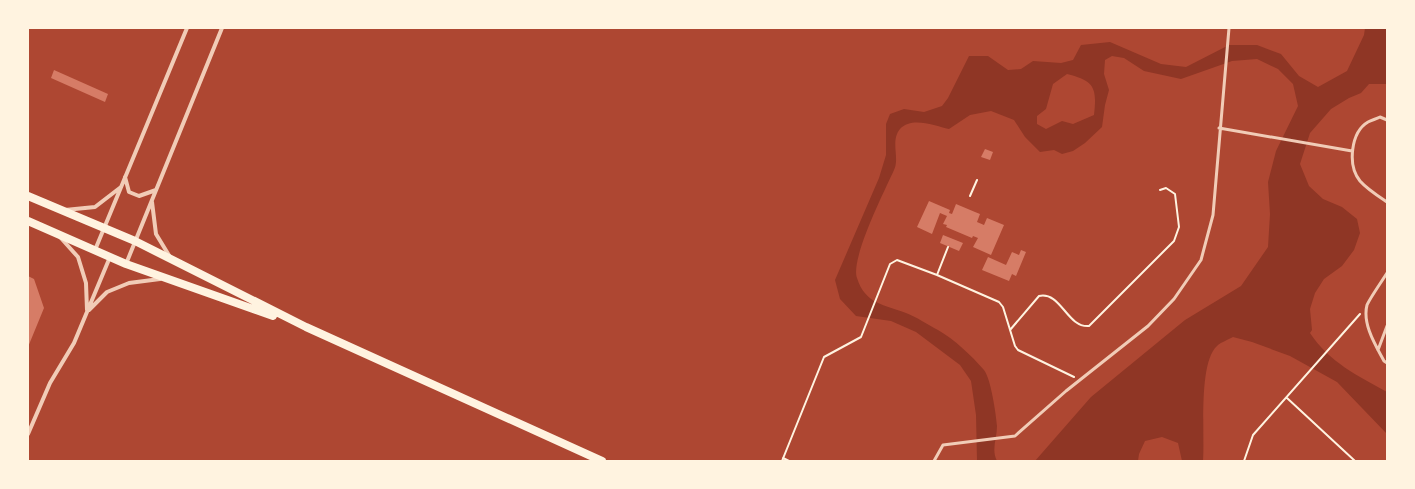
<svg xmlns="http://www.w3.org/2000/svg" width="1415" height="489" viewBox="0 0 1415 489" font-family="'Exo 2',sans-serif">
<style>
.green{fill:#ae4732}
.water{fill:#8f3625;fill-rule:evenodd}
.building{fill:#d67c66}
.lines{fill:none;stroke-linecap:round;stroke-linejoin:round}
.path{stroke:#fff3e0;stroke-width:2}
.service{stroke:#f1ccb7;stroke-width:3}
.minor{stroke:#f1ccb7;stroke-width:4}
.secondary{stroke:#fff3e0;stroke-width:8}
</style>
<rect width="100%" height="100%" fill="#c8553d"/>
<path class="green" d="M 28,28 L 1387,28 L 1387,461 L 28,461 Z"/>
<path class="water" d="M 1365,28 L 1387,28 L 1387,84 L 1369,84 L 1361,93 L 1349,98 L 1331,109 L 1310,133 L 1300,164 L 1309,186 L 1323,199 L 1342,207 L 1357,219 L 1360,233 L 1354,250 L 1342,266 L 1324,279 L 1315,293 L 1310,309 L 1312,330 L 1310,333 C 1329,362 1358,376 1387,392 L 1387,434 L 1337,382 L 1290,356 L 1252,342 L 1233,337 C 1228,340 1221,342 1217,346 C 1198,363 1205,435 1203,461 L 1182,461 L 1178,443 L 1162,437 L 1145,441 L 1139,454 L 1138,461 L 1035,461 L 1091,397 L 1185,320 L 1241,286 L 1268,247 L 1270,214 L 1268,182 L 1276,151 L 1298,106 L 1293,84 L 1278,69 L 1257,59 L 1232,61 L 1181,79 L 1144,71 L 1124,58 L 1112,56 L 1105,60 L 1104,74 L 1109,90 L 1105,105 L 1102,127 L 1085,143 L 1073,151 L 1062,154 L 1054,150 L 1040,152 L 1025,137 L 1014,120 L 991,111 L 970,115 L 949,129 C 935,126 912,116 900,129 C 890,141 900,158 894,170 C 885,190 850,259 857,278 C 865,304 885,305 906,313 C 917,317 928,325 938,330 C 955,340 971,355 984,370 C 991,379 996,414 997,426 C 997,439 991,449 997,461 L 977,461 L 976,415 L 971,381 L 960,365 L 916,332 L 891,321 L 856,316 L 840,299 L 835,280 L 879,178 L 886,155 L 886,124 L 890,114 L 904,109 L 924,112 L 942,106 L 948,98 L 969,56 L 988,56 L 1008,70 L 1021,69 L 1033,61 L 1061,63 L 1073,60 L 1081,45 L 1110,42 L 1161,64 L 1186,67 L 1229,45 L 1257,45 L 1281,54 L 1299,76 L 1318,87 L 1347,71 L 1364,35 ZM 1067,74 C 1095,81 1097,88 1094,115 L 1073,124 L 1062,121 L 1046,129 L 1037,124 L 1037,116 L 1046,109 L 1053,84 Z"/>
<path class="building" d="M 54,70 L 108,94 L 105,102 L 51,78 Z
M 985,149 L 993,152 L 990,160 L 981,157 Z
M 929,201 L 950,210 L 949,213 L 952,214 L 956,204 L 975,212 L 980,214 L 977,222 L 984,225 L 987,218 L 1004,225 L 991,255 L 973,247 L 978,238 L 973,236 L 972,238 L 946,227 L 947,225 L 943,224 L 947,216 L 940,213 L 932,234 L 917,227 Z
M 943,235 L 963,243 L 959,251 L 940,243 Z
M 1021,250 L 1026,252 L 1016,276 L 1012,274 L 1009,281 L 982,270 L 988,257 L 1006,265 L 1012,252 L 1019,255 Z
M 28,276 L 34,279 L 44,308 L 28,347 Z"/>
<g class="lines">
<path class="path" d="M 970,196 L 977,180
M 948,247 L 937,275 L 999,302 L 1003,307 L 1015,346 L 1018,350 L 1074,377
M 1010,330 L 1039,296 C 1061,291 1067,328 1089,326 L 1174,241 L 1179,227 L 1175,194 L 1166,188 L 1160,190
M 1287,398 L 1355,461
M 783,458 L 789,461
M 782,461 L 824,357 L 861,337 L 890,264 L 897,260 L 937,275
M 1244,461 L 1253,435 L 1360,314"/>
<path class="service" d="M 1387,120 L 1380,117 C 1376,119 1372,120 1368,122 C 1351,132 1347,165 1360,181 C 1367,189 1378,196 1387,202
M 1219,128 L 1352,151
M 1387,273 C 1382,281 1370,298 1367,305 C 1362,324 1376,346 1384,361 L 1387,363
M 1378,350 L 1387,326
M 934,461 L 943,445 L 1015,436 L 1066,391 L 1148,326 L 1174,299 L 1201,260 L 1213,215 L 1229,28"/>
<path class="minor" d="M 125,177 L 129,192 L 139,196 L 156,190
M 152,202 L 156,234 L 170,257
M 65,210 L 95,207 L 121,187
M 60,237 L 78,257 L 86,283 L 87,310
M 95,250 L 187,28
M 126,264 L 222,28
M 89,310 L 107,292 L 129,283 L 160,279
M 28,434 L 50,383 L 74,343 L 110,257"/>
<path class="secondary" d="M 28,196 L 135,241 L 306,327 L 602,461
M 28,221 L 126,264 L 273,316"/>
</g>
<rect width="1415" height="489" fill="none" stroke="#fff3e0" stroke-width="58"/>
</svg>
